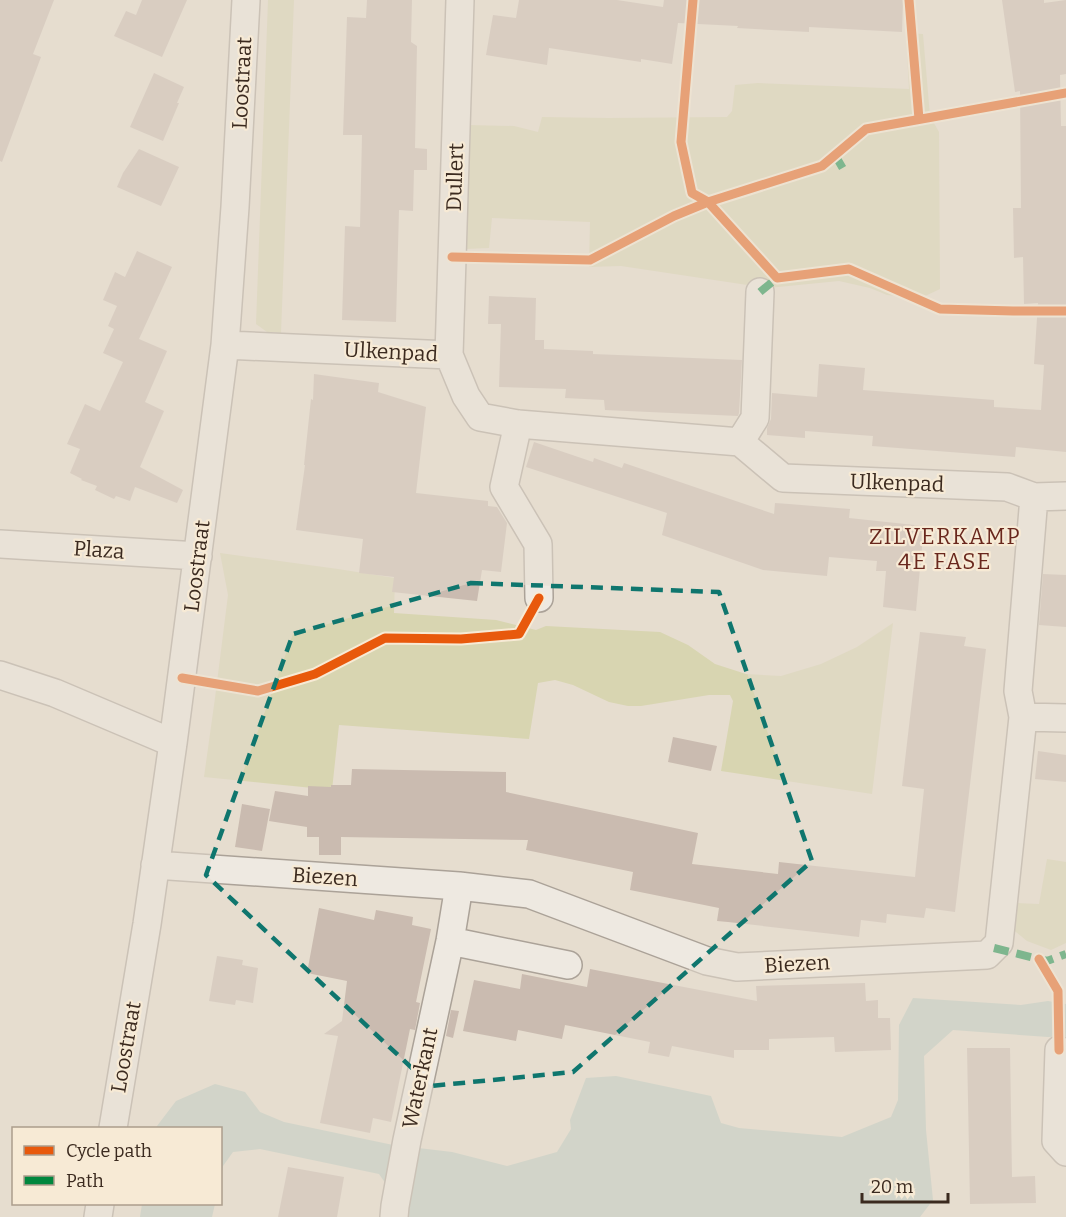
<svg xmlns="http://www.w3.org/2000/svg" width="1066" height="1217" viewBox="0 0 1066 1217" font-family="Bitter,serif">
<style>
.green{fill:#d8d5b1}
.water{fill:#bacbc0}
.building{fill:#cabbb0}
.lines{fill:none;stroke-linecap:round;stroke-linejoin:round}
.street-casing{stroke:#aba298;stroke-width:30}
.street{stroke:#eee9e1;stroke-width:27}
.quiet{stroke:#00873e;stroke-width:8;stroke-dasharray:15 8;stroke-linecap:butt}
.cycleway-casing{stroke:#f7ead5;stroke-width:13}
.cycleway{stroke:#e8590c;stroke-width:9}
.marked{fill:none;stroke:#0f766e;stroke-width:4.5;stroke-dasharray:12 8;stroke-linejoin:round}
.labels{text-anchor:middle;stroke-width:4.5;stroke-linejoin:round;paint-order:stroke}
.street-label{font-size:21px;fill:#3b2a1f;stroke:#f7ead5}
.neighbourhood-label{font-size:22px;letter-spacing:1.5px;fill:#69271d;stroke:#f7ead5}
</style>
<rect width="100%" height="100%" fill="#e6ddcf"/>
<path class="green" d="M 268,0 L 294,0 L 281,333 L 267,332 L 256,324 Z
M 906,33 L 923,34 L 930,116 L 939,132 L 940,289 L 921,298 L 887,295 L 870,288 L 839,281 L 768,288 L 621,266 L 589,267 L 590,222 L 492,218 L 489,248 L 465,249 L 467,125 L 514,126 L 538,132 L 542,117 L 608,118 L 727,117 L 732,111 L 735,85 L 758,83 L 909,89 Z
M 220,553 L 338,569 L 395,578 L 394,613 L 496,620 L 536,630 L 546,626 L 660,632 L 688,645 L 715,664 L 746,674 L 781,676 L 821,664 L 857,647 L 893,623 L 872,794 L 721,771 L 733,701 L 730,695 L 709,695 L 641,706 L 628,706 L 609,702 L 573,685 L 555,680 L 538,683 L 529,739 L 339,725 L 332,790 L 204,777 L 215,698 L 228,595 Z
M 1047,859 L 1066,862 L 1066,943 L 1051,950 L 1027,941 L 1011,928 L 1013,903 L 1039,904 Z"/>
<path class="water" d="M 913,998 L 1021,1005 L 1048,1001 L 1066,1004 L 1066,1036 L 1048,1037 L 953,1030 L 924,1056 L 926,1130 L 933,1200 L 920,1217 L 409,1217 L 379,1174 L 260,1149 L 233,1152 L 223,1166 L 221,1176 L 220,1128 L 156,1128 L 157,1126 L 176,1101 L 215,1084 L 245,1092 L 260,1112 L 284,1122 L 393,1145 L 452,1152 L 507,1166 L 557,1152 L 571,1129 L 570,1120 L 586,1078 L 616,1076 L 711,1096 L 721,1123 L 739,1128 L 842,1137 L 891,1117 L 898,1100 L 899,1025 Z
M 142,1204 L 215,1204 L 212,1217 L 140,1217 Z"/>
<path class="building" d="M 0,0 L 54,0 L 33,54 L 41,57 L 2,162 L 0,161 Z
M 142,0 L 187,0 L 162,57 L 114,36 L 126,11 L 136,15 Z
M 367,0 L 412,0 L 411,42 L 417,46 L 415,148 L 427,149 L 427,170 L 414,170 L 413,211 L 399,210 L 396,322 L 342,320 L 345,226 L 360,227 L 362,135 L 343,135 L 347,17 L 366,18 Z
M 519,0 L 617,0 L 663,7 L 664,0 L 903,0 L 902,32 L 809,27 L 809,32 L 737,28 L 738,26 L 678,23 L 672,64 L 641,59 L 641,62 L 549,48 L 547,65 L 486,55 L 493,15 L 516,18 Z
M 1002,0 L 1044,0 L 1044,3 L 1066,0 L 1066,74 L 1060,75 L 1061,126 L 1066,126 L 1066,452 L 1016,447 L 1015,457 L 872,446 L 873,436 L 805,431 L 805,438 L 767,435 L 767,428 L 771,419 L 772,393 L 817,397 L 819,364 L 865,368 L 863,390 L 994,400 L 994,407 L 1041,410 L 1044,365 L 1034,364 L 1038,303 L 1024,304 L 1023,257 L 1014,258 L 1013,208 L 1021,208 L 1020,91 L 1015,92 Z
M 154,73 L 184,87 L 177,103 L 179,103 L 163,141 L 130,127 Z
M 139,149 L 179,167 L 161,206 L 117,187 L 123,173 Z
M 137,251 L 172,267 L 139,339 L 167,351 L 145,402 L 164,411 L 140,467 L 183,490 L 177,503 L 135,487 L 130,501 L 116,496 L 114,499 L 95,490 L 97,486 L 81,480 L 82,479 L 70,473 L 80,449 L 67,444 L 85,404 L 100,411 L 123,362 L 103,353 L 114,329 L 108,326 L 117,306 L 103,300 L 115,272 L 125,277 Z
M 489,296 L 536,298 L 535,340 L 544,340 L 544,349 L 593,351 L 593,354 L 742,360 L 739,413 L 738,416 L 605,410 L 604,400 L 565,398 L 566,389 L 499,387 L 501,324 L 488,324 Z
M 314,374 L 379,383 L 378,392 L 426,407 L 416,493 L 488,501 L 488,506 L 497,507 L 507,523 L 501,572 L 482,570 L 477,601 L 392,592 L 394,577 L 359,573 L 363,539 L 296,530 L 305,465 L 304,465 L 311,399 L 313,400 Z
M 534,442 L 593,462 L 594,458 L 622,468 L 624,463 L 774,514 L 775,503 L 789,504 L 850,509 L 849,518 L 924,526 L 916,611 L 883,607 L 886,571 L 876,571 L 877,561 L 829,557 L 827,576 L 763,570 L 662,535 L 667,513 L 526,467 Z
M 1043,574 L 1066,575 L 1066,627 L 1039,625 Z
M 920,632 L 966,637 L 964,646 L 986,649 L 955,912 L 926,908 L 924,918 L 887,914 L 886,923 L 861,920 L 859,937 L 728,922 L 717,921 L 719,908 L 630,890 L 633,872 L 526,850 L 528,840 L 341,837 L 341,855 L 319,855 L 319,837 L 307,837 L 307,827 L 269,821 L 275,791 L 308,796 L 308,786 L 331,787 L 331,785 L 351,785 L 352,769 L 506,772 L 506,792 L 698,833 L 692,864 L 778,874 L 779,862 L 915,877 L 924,789 L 902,786 Z
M 673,737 L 717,746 L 711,771 L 668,762 Z
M 1038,751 L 1066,755 L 1066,782 L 1035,779 Z
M 242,804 L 270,809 L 262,851 L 235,847 Z
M 319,908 L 374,920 L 376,910 L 413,917 L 412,925 L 431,929 L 416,1002 L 420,1003 L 415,1030 L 410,1029 L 391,1122 L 373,1118 L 370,1133 L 320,1123 L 338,1036 L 324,1034 L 342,1021 L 347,981 L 307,973 Z
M 217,956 L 243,960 L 242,965 L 258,968 L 253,1003 L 236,1000 L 235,1005 L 209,1001 Z
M 590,969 L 757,1001 L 756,986 L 865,983 L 866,1001 L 878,1000 L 878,1018 L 890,1018 L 891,1050 L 835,1052 L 834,1037 L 769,1039 L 769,1050 L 734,1050 L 734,1058 L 672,1046 L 669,1057 L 648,1053 L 650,1042 L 565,1025 L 562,1039 L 518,1030 L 516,1041 L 463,1031 L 474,980 L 520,989 L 522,974 L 587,987 Z
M 451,1010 L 459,1011 L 453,1038 L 446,1036 Z
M 967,1048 L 1010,1048 L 1012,1177 L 1035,1176 L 1036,1203 L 970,1204 Z
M 288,1167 L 344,1177 L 337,1217 L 278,1217 Z"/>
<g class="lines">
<defs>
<path id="street" d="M 225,345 L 449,355 L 466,396 L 480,417 L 518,424 L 740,442 L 783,478 L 1007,487 L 1034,497 L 1066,496
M 449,355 L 460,0
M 518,424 L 504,487 L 538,544 L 539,598
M 740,442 L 755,418 L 760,292
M 0,544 L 198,556
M 0,675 L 55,693 L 173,743
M 1023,717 L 1066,718
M 155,865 L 459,886 L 529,894 L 707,961 L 737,967 L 987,955 L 999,943 L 1023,717 L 1018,691 L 1034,497
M 450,941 L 568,965
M 1059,1050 L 1056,1141 L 1066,1152
M 113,1128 L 147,924 L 173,743 L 225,345 L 235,207 L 246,0
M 98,1217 L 100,1204
M 394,1217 L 395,1206 L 407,1140 L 450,941 L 459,886"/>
</defs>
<use href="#street" class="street-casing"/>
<use href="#street" class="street"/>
<path class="quiet" d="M 835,155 L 845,172
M 760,292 L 777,278
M 994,948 L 1047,961 L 1066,954"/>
<defs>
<path id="cycleway" d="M 693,0 L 681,142 L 692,193 L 708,202 L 777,278 L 849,269 L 940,309 L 1013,311 L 1066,311
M 909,0 L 919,119
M 452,257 L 590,260 L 674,216 L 708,202 L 822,166 L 866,129 L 1066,93
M 182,678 L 258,691 L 315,674 L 385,638 L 461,639 L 519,634 L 539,598
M 1039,959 L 1058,991 L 1059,1050"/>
</defs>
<use href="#cycleway" class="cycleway-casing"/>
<use href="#cycleway" class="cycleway"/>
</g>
<path d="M0 0H1066V1217H0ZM 471,583 L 719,592 L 812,861 L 573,1072 L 431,1086 L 206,875 L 293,634 Z" fill="#e6ddcf" fill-opacity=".55" fill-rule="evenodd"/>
<path class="marked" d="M 471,583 L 719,592 L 812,861 L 573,1072 L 431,1086 L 206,875 L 293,634 Z"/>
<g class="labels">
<g class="street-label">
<text transform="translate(242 83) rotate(-87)" y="7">Loostraat</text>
<text transform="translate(455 177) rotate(-88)" y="7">Dullert</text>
<text transform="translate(391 352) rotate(3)" y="7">Ulkenpad</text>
<text transform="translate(897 483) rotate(2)" y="7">Ulkenpad</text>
<text transform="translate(99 550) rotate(4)" y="7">Plaza</text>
<text transform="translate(197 566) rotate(-83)" y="7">Loostraat</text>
<text transform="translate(325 877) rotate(4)" y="7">Biezen</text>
<text transform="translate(797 964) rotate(-3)" y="7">Biezen</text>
<text transform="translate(126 1047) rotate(-80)" y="7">Loostraat</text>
<text transform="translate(420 1078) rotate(-78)" y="7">Waterkant</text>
</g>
<g class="neighbourhood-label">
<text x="945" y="544">ZILVERKAMP<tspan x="945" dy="25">4E FASE</tspan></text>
</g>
</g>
<rect x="12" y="1127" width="210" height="78" fill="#f7ead5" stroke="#ac9d8c" stroke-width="1.5"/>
<rect x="24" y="1146" width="30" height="9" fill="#e8590c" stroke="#ac9d8c" stroke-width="1.5"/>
<text x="66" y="1157" font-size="18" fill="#3b2a1f">Cycle path</text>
<rect x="24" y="1176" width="30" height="9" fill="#00873e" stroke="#ac9d8c" stroke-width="1.5"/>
<text x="66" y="1187" font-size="18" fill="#3b2a1f">Path</text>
<path d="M862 1193v9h86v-9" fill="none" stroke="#3b2a1f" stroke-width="3"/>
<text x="871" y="1193" font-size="18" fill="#3b2a1f" stroke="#f7ead5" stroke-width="4.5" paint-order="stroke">20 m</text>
</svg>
